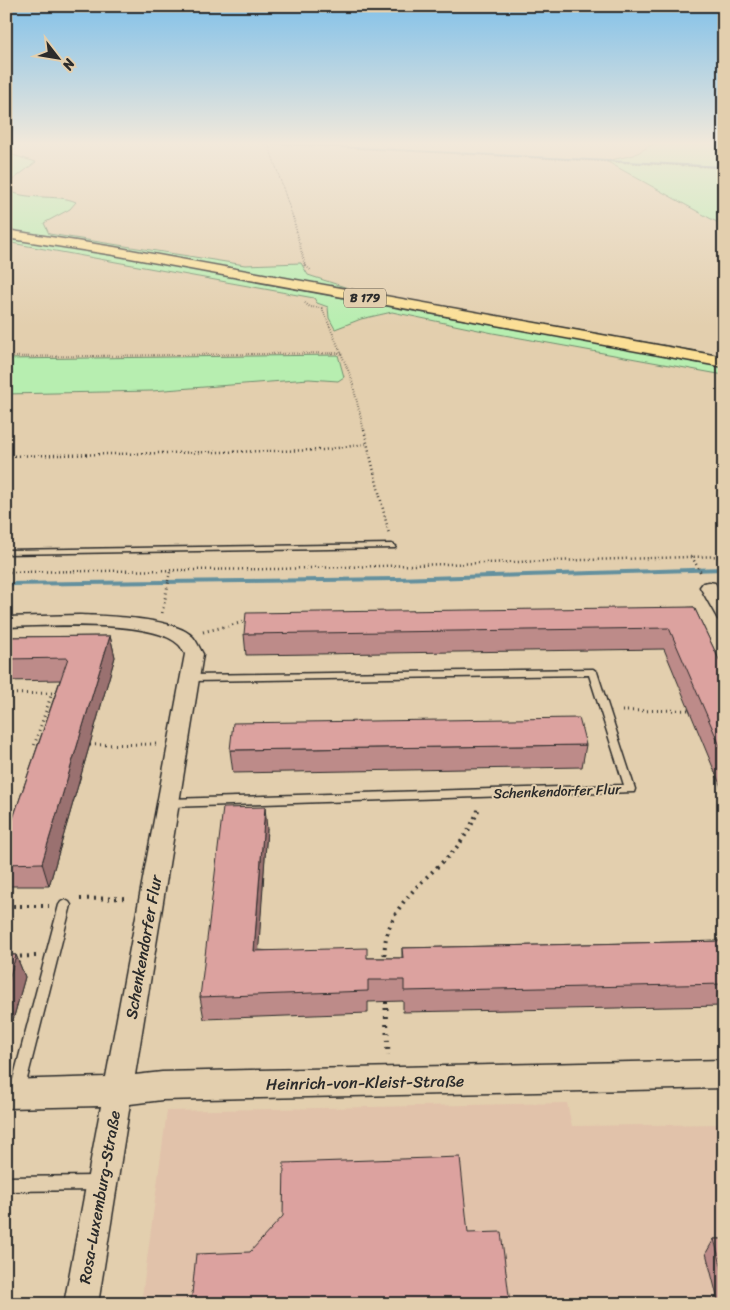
<svg xmlns="http://www.w3.org/2000/svg" width="730" height="1310" viewBox="0 0 730 1310" font-family="Sriracha,sans-serif">
<style>
.built{fill:#e1c2aa}
.green{fill:#b7eeb0;stroke:#718c6e}
.lines{fill:none;stroke-linecap:round;stroke-linejoin:round}
.stream{fill:#64909e;fill-rule:evenodd}
.service-casing{stroke:#2b2b2b;stroke-width:3}
.minor-casing{stroke:#2b2b2b;stroke-width:3}
.primary-casing{stroke:#2b2b2b;stroke-width:3}
.path-far5{stroke:#2b2b2b;stroke-width:1;stroke-dasharray:0.5 1;stroke-linecap:butt}
.path-far4{stroke:#2b2b2b;stroke-width:2;stroke-dasharray:0.5 2;stroke-linecap:butt}
.path-far3{stroke:#2b2b2b;stroke-width:2.5;stroke-dasharray:1 3;stroke-linecap:butt}
.path-far2{stroke:#2b2b2b;stroke-width:3;stroke-dasharray:1 4;stroke-linecap:butt}
.path-far1{stroke:#2b2b2b;stroke-width:4;stroke-dasharray:2 5;stroke-linecap:butt}
.path{stroke:#2b2b2b;stroke-width:5;stroke-dasharray:2 6;stroke-linecap:butt}
.service{fill:#e3cfae;fill-rule:evenodd}
.minor{fill:#e3cfae;fill-rule:evenodd}
.primary{fill:#fbdf96;fill-rule:evenodd}
.wall{fill:#bd8b89;stroke:#2b2b2b}
.shaded-wall{fill:#9a716f;stroke:#2b2b2b}
.building{fill:#dca29f;stroke:#2b2b2b}
.labels{text-anchor:middle;stroke-width:4;stroke-linejoin:round;paint-order:stroke}
.shield{fill:#e3cfae;stroke:#625c52;stroke-width:1}
.shield-label{font-size:12px;font-weight:bold;fill:#2b2b2b}
.street-label{font-size:14px;fill:#2b2b2b;stroke:#e3cfae}
.near-street-label{font-size:16px;fill:#2b2b2b;stroke:#e3cfae}
</style>
<rect width="100%" height="100%" fill="#e3cfae"/>
<filter id="ink" filterUnits="userSpaceOnUse"><feTurbulence type="fractalNoise" baseFrequency=".02" numOctaves="2"/><feDisplacementMap in="SourceGraphic" scale="10" xChannelSelector="R" yChannelSelector="G"/><feConvolveMatrix kernelMatrix="1 2 1 2 8 2 1 2 1" color-interpolation-filters="sRGB"/></filter>
<g filter="url(#ink)">
<path class="built" d="M 567,1103 L 572,1126 L 724,1124 L 724,1304 L 141,1304 L 167,1111 Z"/>
<path class="green" d="M 6,143 L 24,143 L 9,154 L 36,162 L 6,185 Z
M 655,143 L 724,143 L 724,226 L 606,161 L 634,155 Z
M 6,188 C 21,202 57,193 76,202 L 70,209 L 44,223 L 49,234 L 245,265 L 301,263 L 308,275 L 354,290 L 724,356 L 724,358 L 6,233 Z
M 6,238 L 128,257 L 396,308 L 724,366 L 724,375 L 493,333 L 392,312 L 361,319 L 335,329 L 329,318 L 328,307 L 317,303 L 314,298 L 6,242 Z
M 338,355 L 344,377 L 338,381 L 309,379 L 152,391 L 6,394 L 6,359 Z"/>
<g class="lines">
<path class="stream" d="M 279,143 L 724,166 L 724,168 L 280,144 Z
M 724,567 L 724,571 L 397,581 L 6,586 L 6,582 L 397,577 Z"/>
<defs>
<path id="service" d="M 392,544 L 396,546 L 395,548 L 6,554 L 6,550 Z
M 593,669 L 597,672 L 635,789 L 634,792 L 169,807 L 165,806 L 164,803 L 165,800 L 169,799 L 624,785 L 589,675 L 192,681 L 187,678 L 192,675 Z
M 65,900 L 69,902 L 71,905 L 24,1091 L 22,1096 L 17,1098 L 12,1096 L 10,1091 L 59,905 L 61,902 Z
M 98,1176 L 103,1178 L 105,1183 L 103,1188 L 98,1190 L 6,1191 L 6,1177 Z"/>
<path id="minor" d="M 709,582 L 715,583 L 724,598 L 724,620 L 718,619 L 700,587 L 703,583 Z
M 79,615 C 105,616 174,617 193,637 C 197,642 200,649 203,654 L 135,1075 L 162,1072 L 724,1060 L 724,1088 L 162,1100 L 130,1104 L 98,1304 L 64,1304 L 101,1106 L 6,1108 L 6,1080 L 106,1077 L 185,654 C 183,651 181,646 178,644 C 151,619 44,626 6,627 L 6,617 Z"/>
<path id="primary" d="M 6,230 L 114,247 L 724,357 L 724,367 L 114,255 L 6,238 Z"/>
</defs>
<use href="#service" class="service-casing"/>
<use href="#minor" class="minor-casing"/>
<use href="#primary" class="primary-casing"/>
<path class="path-far5" d="M 251,143 L 724,168
M 268,143 L 293,218
M 6,145 L 9,143
M 6,159 L 8,159"/>
<path class="path-far4" d="M 293,217 L 305,266
M 304,265 L 312,271
M 305,303 L 310,307 L 322,308
M 322,308 L 351,377 L 364,431
M 6,357 L 342,353"/>
<path class="path-far3" d="M 364,430 L 389,534
M 6,456 L 323,450 L 366,444
M 692,557 L 701,573
M 6,572 L 275,569 L 724,556
M 168,581 L 170,572"/>
<path class="path-far2" d="M 162,613 L 169,580
M 203,632 L 248,621
M 6,694 L 52,693 L 34,746 L 42,746
M 622,711 L 693,710
M 85,745 L 159,744"/>
<path class="path-far1" d="M 80,899 L 129,898
M 6,906 L 49,906
M 6,957 L 36,956
M 384,962 C 385,953 384,943 387,935 C 397,897 431,876 456,848 C 466,836 473,823 479,808
M 386,1002 L 386,1009"/>
<path class="path" d="M 386,1008 L 388,1056"/>
<use href="#service" class="service"/>
<use href="#minor" class="minor"/>
<use href="#primary" class="primary"/>
</g>
<path class="wall" d="M 694,607 L 724,670 L 724,794 L 664,649 L 246,655 L 244,634 Z
M 110,636 L 115,657 L 49,886 L 6,886 L 6,839 L 60,680 L 6,681 L 6,637 Z
M 586,745 L 582,767 L 233,773 L 230,750 Z
M 267,829 L 258,950 L 367,958 L 402,958 L 402,948 L 724,941 L 724,1006 L 403,1012 L 403,1001 L 368,1002 L 368,1013 L 204,1019 L 200,997 Z
M 6,955 L 16,955 L 25,977 L 13,1020 L 6,1020 Z
M 714,1239 L 724,1239 L 724,1304 L 719,1304 L 706,1253 Z"/>
<path class="shaded-wall" d="M 110,636 L 115,657 L 49,886 L 42,863 Z
M 265,807 L 267,829 L 257,973 L 254,951 Z
M 16,955 L 25,977 L 13,1020 L 6,1005 L 6,989 Z"/>
<path class="building" d="M 694,607 L 724,670 L 724,755 L 669,628 L 244,634 L 246,613 Z
M 110,636 L 42,863 L 6,864 L 6,839 L 68,658 L 6,659 L 6,637 Z
M 579,718 L 586,745 L 230,750 L 233,723 Z
M 265,807 L 254,951 L 367,948 L 367,958 L 403,958 L 402,948 L 724,941 L 724,984 L 404,991 L 404,980 L 368,980 L 368,991 L 200,997 L 223,808 Z
M 6,955 L 16,955 L 6,989 Z
M 460,1157 L 468,1233 L 501,1232 L 510,1304 L 191,1304 L 196,1254 L 250,1252 L 283,1216 L 284,1163 Z
M 714,1239 L 724,1239 L 724,1276 Z"/>
</g>
<linearGradient id="sky" x2="0" y2="1"><stop stop-color="#82c1e9"/><stop offset="0.44" stop-color="#f2e9db"/><stop offset="1" stop-color="#f2e9db" stop-opacity="0"/></linearGradient>
<rect width="730" height="326" fill="url(#sky)"/>
<g class="labels">
<rect class="shield" x="344" y="288.5" width="42" height="19" rx="4"/>
<g class="shield-label">
<text x="365" y="302">B 179</text>
</g>
<g class="street-label">
<text transform="translate(557 791) rotate(-2)" y="5">Schenkendorfer Flur</text>
</g>
<g class="near-street-label">
<text transform="translate(143 947) rotate(-80)" y="6">Schenkendorfer Flur</text>
<text transform="translate(365 1082) rotate(-1)" y="6">Heinrich-von-Kleist-Straße</text>
<text transform="translate(99 1197) rotate(-80)" y="6">Rosa-Luxemburg-Straße</text>
</g>
</g>
<rect width="730" height="1310" fill="none" stroke="#e3cfae" stroke-width="25"/>
<rect x="12" y="12" width="705" height="1285" fill="none" stroke="#2b2b2b" stroke-width="2" filter="url(#ink)"/>
<g transform="translate(58 58) rotate(121)" stroke="#e3cfae" stroke-width="4" paint-order="stroke">
<path d="M0-4L9 19L0 12L-9 19Z" fill="#2b2b2b"/>
<text y="-8" font-size="14" font-weight="bold" text-anchor="middle" fill="#2b2b2b">N</text>
</g>
</svg>
